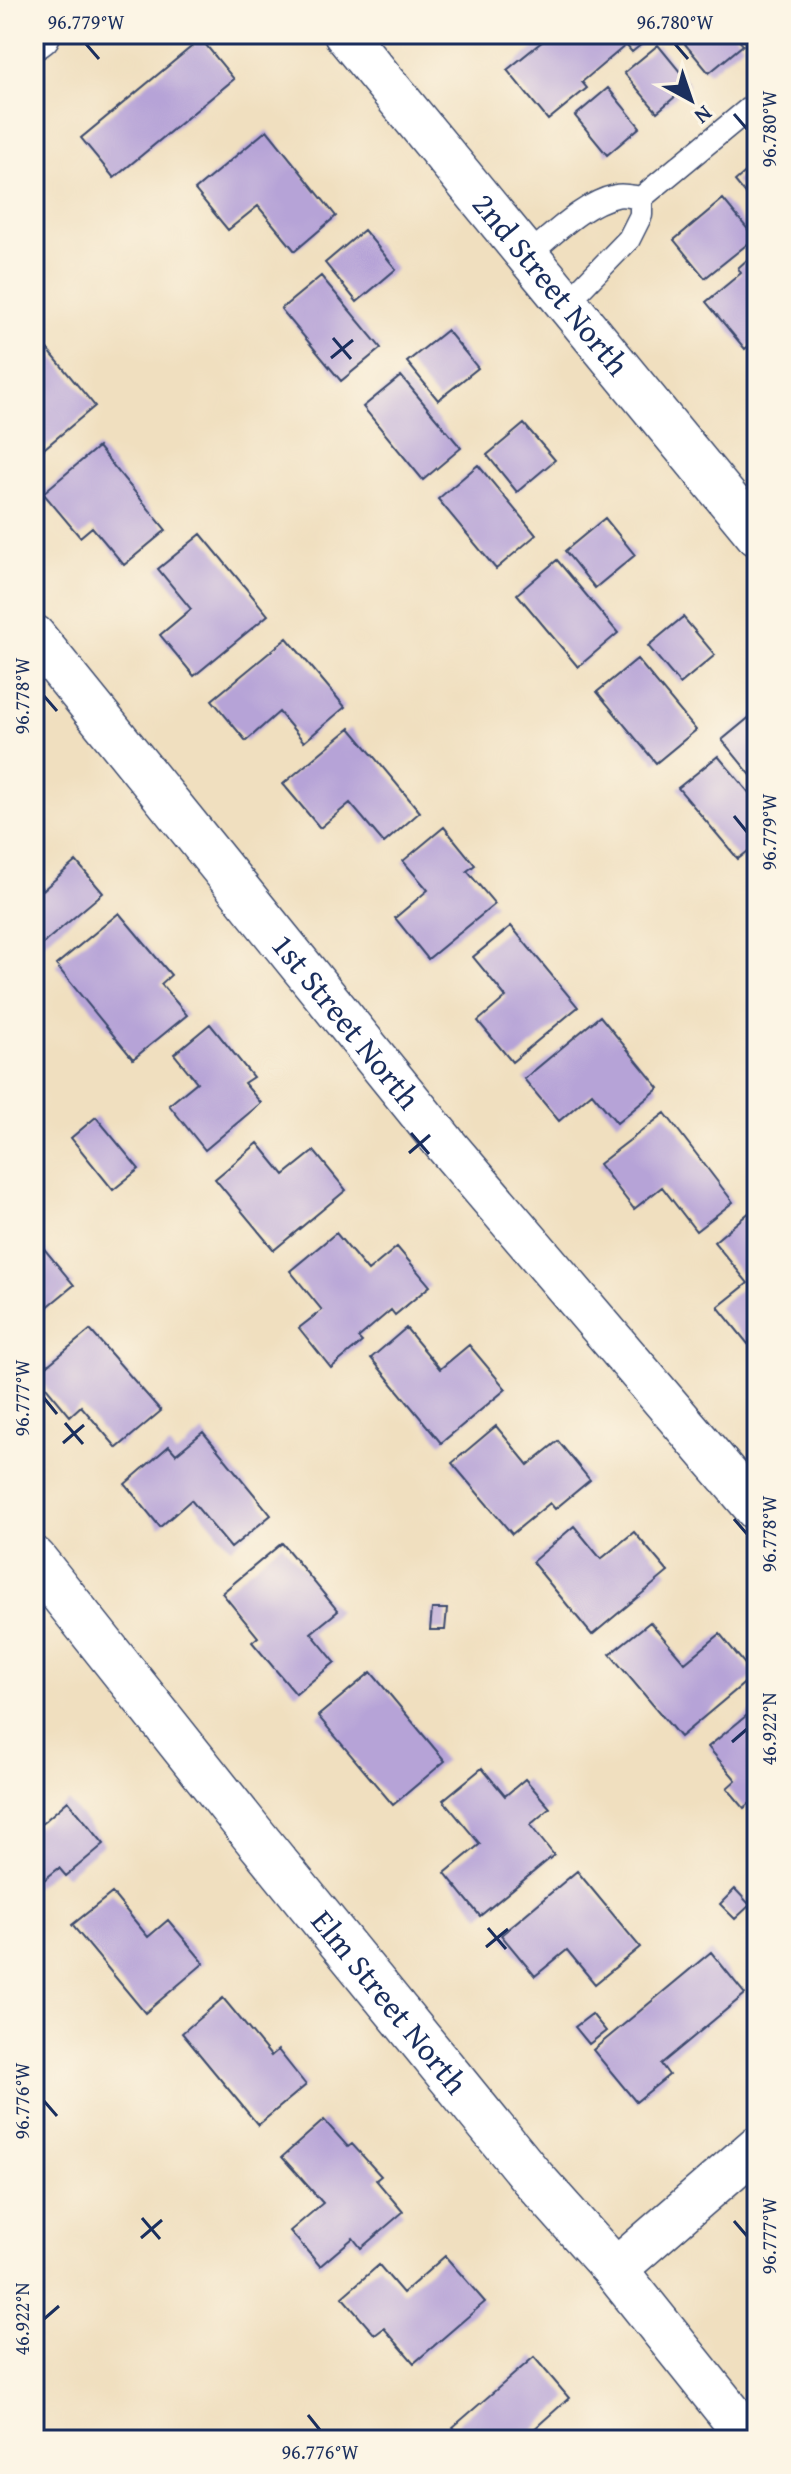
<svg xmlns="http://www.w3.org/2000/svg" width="791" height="2474" viewBox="0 0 791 2474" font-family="'Gentium Book Plus',serif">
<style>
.building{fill:#b6a3d7}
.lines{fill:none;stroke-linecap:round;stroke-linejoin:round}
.service-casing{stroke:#3b496d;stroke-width:25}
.minor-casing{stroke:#3b496d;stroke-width:45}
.tertiary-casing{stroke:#3b496d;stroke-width:47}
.service{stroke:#fff;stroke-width:22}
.minor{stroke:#fff;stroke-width:42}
.tertiary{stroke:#fff;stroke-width:44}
.ticks{fill:none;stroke:#1b2f5e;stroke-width:3}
.labels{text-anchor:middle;stroke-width:7;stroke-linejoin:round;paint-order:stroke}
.street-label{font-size:32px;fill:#1b2f5e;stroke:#fcf5e5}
.neatline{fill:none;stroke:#1b2f5e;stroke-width:3}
.ticks-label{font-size:20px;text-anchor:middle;fill:#1b2f5e}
</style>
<rect width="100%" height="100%" fill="#fcf5e5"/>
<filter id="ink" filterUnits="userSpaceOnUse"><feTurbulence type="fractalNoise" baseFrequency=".0125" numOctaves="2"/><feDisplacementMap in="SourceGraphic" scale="16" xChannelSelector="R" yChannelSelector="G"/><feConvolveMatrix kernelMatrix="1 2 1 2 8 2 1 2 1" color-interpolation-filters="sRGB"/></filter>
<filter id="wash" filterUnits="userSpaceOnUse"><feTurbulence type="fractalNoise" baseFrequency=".006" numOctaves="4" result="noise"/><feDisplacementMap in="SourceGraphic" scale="32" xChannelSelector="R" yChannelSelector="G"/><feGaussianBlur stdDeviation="1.8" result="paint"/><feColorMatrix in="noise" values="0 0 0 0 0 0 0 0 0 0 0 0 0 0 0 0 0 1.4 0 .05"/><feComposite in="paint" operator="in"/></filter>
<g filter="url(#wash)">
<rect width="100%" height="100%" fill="#f0dfbf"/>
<g id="blocks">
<path class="building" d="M 539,34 L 654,34 L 632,52 L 626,45 L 582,82 L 587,88 L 548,120 L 507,70 L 544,40 Z
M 684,34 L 734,34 L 743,45 L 709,73 L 680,38 Z
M 201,39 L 234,79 L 114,178 L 81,138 Z
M 658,45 L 690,84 L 657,112 L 624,73 Z
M 608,88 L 640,127 L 607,155 L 575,116 Z
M 267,130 L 336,216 L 295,251 L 258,206 L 228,230 L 195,190 Z
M 757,162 L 757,208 L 735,181 Z
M 723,199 L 755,238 L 705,278 L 674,240 Z
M 364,230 L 396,269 L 357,302 L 325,263 Z
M 757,251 L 757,339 L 745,349 L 706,302 L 741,273 L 738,268 Z
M 321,276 L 381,348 L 341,381 L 281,309 Z
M 447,330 L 478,368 L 438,400 L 407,362 Z
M 39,339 L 95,406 L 34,457 L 34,343 Z
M 401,376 L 461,448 L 423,480 L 363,407 Z
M 524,424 L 555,460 L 517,492 L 487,455 Z
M 98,447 L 166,530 L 124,565 L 92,527 L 80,537 L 43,493 Z
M 478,465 L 536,535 L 496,569 L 438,499 Z
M 605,518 L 635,555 L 595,588 L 565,551 Z
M 201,534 L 268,615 L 194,676 L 160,635 L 191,609 L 158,569 Z
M 557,560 L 618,633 L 578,667 L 517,594 Z
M 683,617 L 715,655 L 680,684 L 648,646 Z
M 287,638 L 345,707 L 304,742 L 279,712 L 246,741 L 212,700 Z
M 637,659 L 696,730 L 656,763 L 597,692 Z
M 757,711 L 757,776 L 754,779 L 722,740 Z
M 350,728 L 420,812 L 384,843 L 350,803 L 320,828 L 283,784 Z
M 718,756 L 757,802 L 757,844 L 738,859 L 678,788 Z
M 444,827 L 475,865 L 467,871 L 495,904 L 428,959 L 395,918 L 428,890 L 403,861 Z
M 76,861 L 103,893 L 34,951 L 34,879 L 43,890 Z
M 119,913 L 171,975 L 161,984 L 187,1015 L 133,1059 L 56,965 Z
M 511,926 L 578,1007 L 512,1062 L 478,1021 L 506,997 L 473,957 Z
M 600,1016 L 659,1088 L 617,1123 L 592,1093 L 559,1121 L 524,1079 Z
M 210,1024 L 253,1077 L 244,1083 L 261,1103 L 205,1150 L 169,1105 L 197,1082 L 174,1054 Z
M 665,1113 L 733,1202 L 696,1231 L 662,1187 L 634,1209 L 599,1164 Z
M 96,1117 L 139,1169 L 113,1190 L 71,1138 Z
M 258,1143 L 284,1175 L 314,1151 L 346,1190 L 274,1250 L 215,1179 Z
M 757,1206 L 757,1337 L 748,1344 L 718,1307 L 748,1283 L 714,1242 Z
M 336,1233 L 368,1271 L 397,1247 L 430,1286 L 395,1315 L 391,1310 L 358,1338 L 362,1342 L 331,1368 L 299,1328 L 322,1310 L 290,1271 Z
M 36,1239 L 74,1285 L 34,1318 L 34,1241 Z
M 406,1328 L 440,1369 L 469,1345 L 506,1389 L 441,1443 L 371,1358 Z
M 90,1330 L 161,1411 L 117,1448 L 81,1406 L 70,1416 L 36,1375 Z
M 496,1426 L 528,1465 L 558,1441 L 590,1480 L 555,1509 L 550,1503 L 512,1534 L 452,1463 Z
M 203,1432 L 271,1515 L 231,1548 L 191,1500 L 160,1527 L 125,1484 L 169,1446 L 176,1454 Z
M 574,1526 L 601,1559 L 634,1532 L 668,1572 L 592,1635 L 532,1562 Z
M 282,1543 L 338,1611 L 311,1633 L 335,1662 L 296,1694 L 252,1642 L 258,1637 L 222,1593 Z
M 432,1609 L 447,1609 L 445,1630 L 430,1630 Z
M 650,1622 L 685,1663 L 720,1634 L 754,1675 L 680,1737 L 610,1654 Z
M 371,1672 L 445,1761 L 393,1805 L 318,1716 Z
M 757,1707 L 757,1806 L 753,1801 L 744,1808 L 727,1788 L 736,1780 L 708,1747 Z
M 482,1768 L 505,1796 L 525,1779 L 550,1808 L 530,1825 L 554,1855 L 480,1916 L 445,1873 L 480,1844 L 443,1800 Z
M 68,1801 L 104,1844 L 66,1876 L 59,1868 L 34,1888 L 34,1823 L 38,1827 Z
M 577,1871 L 640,1947 L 595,1984 L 567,1950 L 535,1976 L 501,1935 Z
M 735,1889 L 750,1905 L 735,1919 L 720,1904 Z
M 112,1893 L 148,1937 L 168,1920 L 204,1963 L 145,2013 L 72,1925 Z
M 711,1952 L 745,1994 L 661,2064 L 669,2075 L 636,2102 L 593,2050 Z
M 223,1998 L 271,2056 L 278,2050 L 306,2085 L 258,2125 L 182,2033 Z
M 592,2014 L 606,2031 L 589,2044 L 575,2027 Z
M 324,2120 L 348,2147 L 352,2144 L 381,2176 L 376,2180 L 403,2212 L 361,2248 L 353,2238 L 320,2266 L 290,2231 L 323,2203 L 282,2157 Z
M 445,2256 L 485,2302 L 414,2363 L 384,2328 L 375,2335 L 342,2297 L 379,2265 L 403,2293 Z
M 534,2357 L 569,2398 L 522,2440 L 464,2440 L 453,2427 Z"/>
</g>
</g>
<g filter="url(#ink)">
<use href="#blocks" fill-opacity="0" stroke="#3b496d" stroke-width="2"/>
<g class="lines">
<defs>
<path id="service" d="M 641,198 L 757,102
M 527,256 C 552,236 583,203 616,196 C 623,194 633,197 641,198 L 641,215 L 629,239 L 566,304"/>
<g id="minor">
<path id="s1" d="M 345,34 L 757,535"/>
<path id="s2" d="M 34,636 L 445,1144 L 757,1510"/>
<path d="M 615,2270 L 757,2147"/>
</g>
<g id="tertiary">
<path d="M 34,37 L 38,34"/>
<path id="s3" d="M 34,1559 L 251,1832 L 531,2176 L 615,2270 L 751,2440"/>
</g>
</defs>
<use href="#service" class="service-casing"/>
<use href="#minor" class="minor-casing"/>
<use href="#tertiary" class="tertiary-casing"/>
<use href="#service" class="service"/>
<use href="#minor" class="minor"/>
<use href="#tertiary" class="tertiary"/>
</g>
</g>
<path class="ticks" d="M 86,44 L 99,59M 675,44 L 688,59M 734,114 L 747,129M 333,338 L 351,359M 331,358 L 353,340M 44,696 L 57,711M 734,816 L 747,832M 411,1133 L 429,1154M 409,1153 L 430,1135M 44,1398 L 57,1414M 65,1423 L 83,1444M 63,1443 L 84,1425M 734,1519 L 747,1534M 732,1742 L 747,1729M 488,1928 L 506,1949M 486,1947 L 508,1929M 44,2101 L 57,2116M 142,2218 L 160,2239M 734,2221 L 747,2236M 141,2238 L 162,2220M 44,2319 L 59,2306M 308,2415 L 320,2430"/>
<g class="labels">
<g class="street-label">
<text dy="11" stroke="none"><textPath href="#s1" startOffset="324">2nd Street North</textPath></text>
<text dy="11" stroke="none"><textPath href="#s2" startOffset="496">1st Street North</textPath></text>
<text dy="11" stroke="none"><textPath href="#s3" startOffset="568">Elm Street North</textPath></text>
</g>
</g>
<rect width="791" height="2474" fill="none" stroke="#fcf5e5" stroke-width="88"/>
<g transform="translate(691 100) rotate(140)" stroke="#fcf5e5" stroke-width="6" paint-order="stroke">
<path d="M0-6L14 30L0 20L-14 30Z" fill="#1b2f5e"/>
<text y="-12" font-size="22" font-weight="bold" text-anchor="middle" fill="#1b2f5e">N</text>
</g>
<rect x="44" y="44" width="703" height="2386" class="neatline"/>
<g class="ticks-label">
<text x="86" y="29">96.779°W</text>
<text x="675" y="29">96.780°W</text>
<text transform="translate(769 129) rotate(-90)" y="7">96.780°W</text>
<text transform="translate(22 696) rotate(-90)" y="7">96.778°W</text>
<text transform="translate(769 832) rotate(-90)" y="7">96.779°W</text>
<text transform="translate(22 1398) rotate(-90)" y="7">96.777°W</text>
<text transform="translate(769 1534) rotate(-90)" y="7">96.778°W</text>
<text transform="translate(769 1729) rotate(-90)" y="7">46.922°N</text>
<text transform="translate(22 2101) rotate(-90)" y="7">96.776°W</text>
<text transform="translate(769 2236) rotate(-90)" y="7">96.777°W</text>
<text transform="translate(22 2319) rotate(-90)" y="7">46.922°N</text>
<text x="320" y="2459">96.776°W</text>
</g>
</svg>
